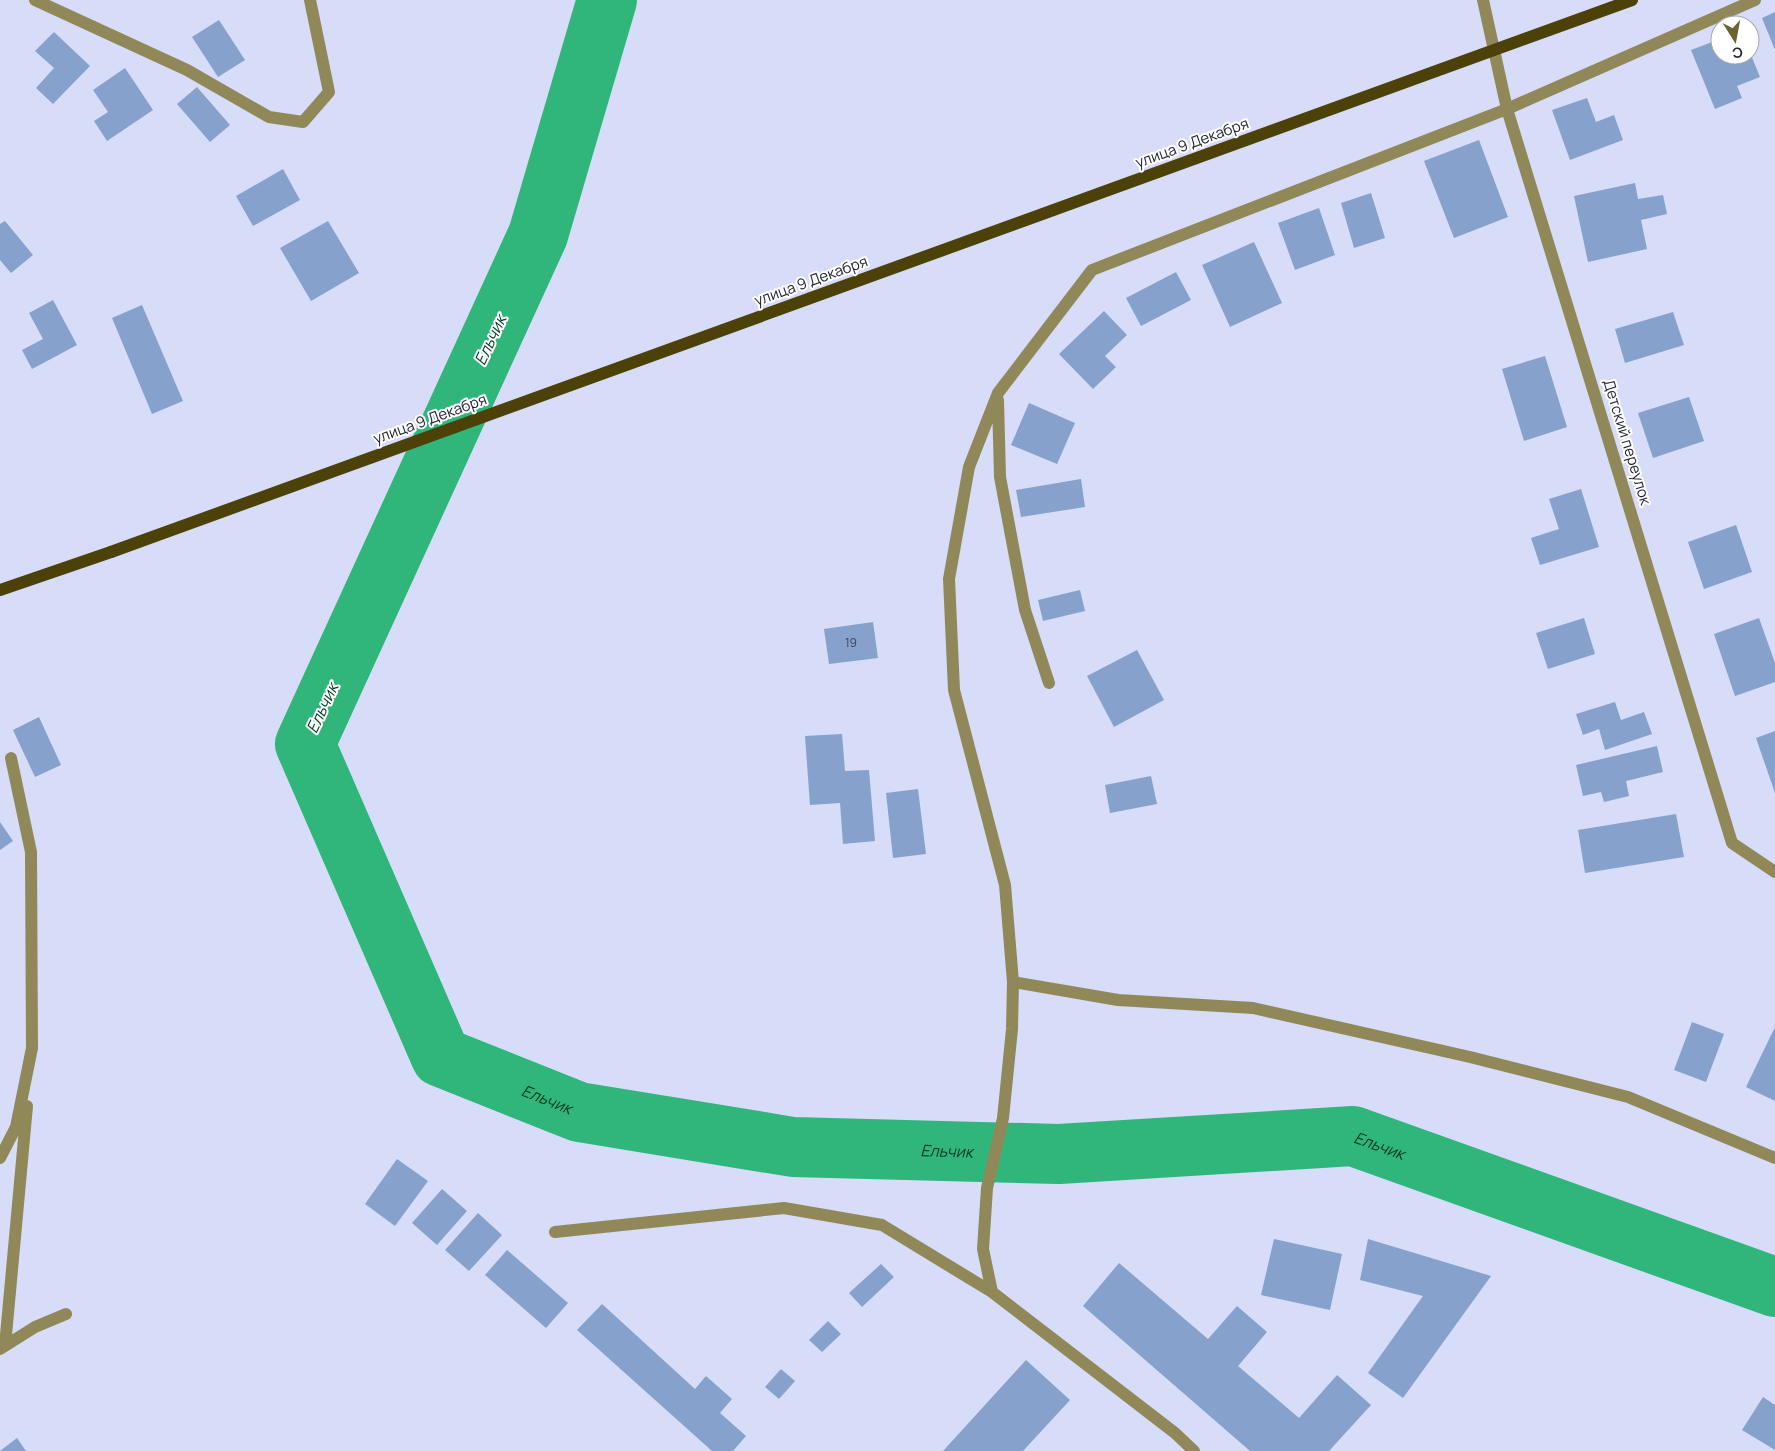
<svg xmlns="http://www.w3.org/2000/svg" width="1775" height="1451" viewBox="0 0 1775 1451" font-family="Manrope,sans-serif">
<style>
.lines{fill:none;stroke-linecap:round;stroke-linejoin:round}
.river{stroke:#30b67a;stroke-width:60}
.building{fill:#86a1cb}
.minor{stroke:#91885a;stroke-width:12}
.major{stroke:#4c4209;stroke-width:12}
.major-bridge{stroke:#4c4209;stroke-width:12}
.labels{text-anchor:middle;stroke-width:4;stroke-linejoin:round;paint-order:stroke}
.number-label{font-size:12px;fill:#3b435b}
.street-label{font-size:15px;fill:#222436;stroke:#fff}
.water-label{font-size:16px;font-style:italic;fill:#003820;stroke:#fff}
</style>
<rect width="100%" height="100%" fill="#d7dcf9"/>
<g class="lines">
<path class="river" id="s1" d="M 607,0 L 538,235 L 305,744 L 441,1057 L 579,1112 L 793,1147 L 1059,1154 L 1353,1136 L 1775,1287"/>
</g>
<path class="building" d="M 1775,12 L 1775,50 L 1762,18 Z
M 219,20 L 245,60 L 218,77 L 192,37 Z
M 54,32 L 90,66 L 53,104 L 36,88 L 54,68 L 35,51 Z
M 1720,39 L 1720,55 L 1751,55 L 1760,77 L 1737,86 L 1742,98 L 1715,109 L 1691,50 Z
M 125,68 L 153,110 L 107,141 L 94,121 L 108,112 L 93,90 Z
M 197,87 L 230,125 L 210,142 L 177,104 Z
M 1587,98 L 1596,122 L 1614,115 L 1623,140 L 1570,160 L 1552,110 Z
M 1479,140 L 1508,217 L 1454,238 L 1424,161 Z
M 283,169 L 300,200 L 253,226 L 236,196 Z
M 1635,183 L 1638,199 L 1663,195 L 1667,214 L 1641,220 L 1647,249 L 1588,262 L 1574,196 Z
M 1371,193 L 1385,238 L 1354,248 L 1341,203 Z
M 1319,208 L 1335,255 L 1295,270 L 1278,223 Z
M 5,221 L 33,255 L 11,273 L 0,260 L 0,224 Z
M 328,221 L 359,273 L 311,301 L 280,248 Z
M 1254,242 L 1282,303 L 1230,327 L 1202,265 Z
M 1176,272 L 1191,300 L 1141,326 L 1126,298 Z
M 53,300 L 77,345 L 32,369 L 22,350 L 43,339 L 29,313 Z
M 142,305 L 183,401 L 152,414 L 112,318 Z
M 1104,311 L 1127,335 L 1105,356 L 1116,367 L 1093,389 L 1059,354 Z
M 1673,312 L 1684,345 L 1625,363 L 1615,329 Z
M 1545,356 L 1567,427 L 1524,441 L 1502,369 Z
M 1689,397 L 1704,441 L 1653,458 L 1638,413 Z
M 1029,403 L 1075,423 L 1057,464 L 1011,445 Z
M 1081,479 L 1085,507 L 1021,517 L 1016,490 Z
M 1581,489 L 1599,547 L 1540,565 L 1531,538 L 1559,529 L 1549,499 Z
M 1736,525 L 1752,572 L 1704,589 L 1688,542 Z
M 1080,590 L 1085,611 L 1043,621 L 1038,600 Z
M 1584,618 L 1595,654 L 1548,669 L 1536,633 Z
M 1759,618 L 1775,663 L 1775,682 L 1735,696 L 1714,634 Z
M 873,622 L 878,658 L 829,664 L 824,629 Z
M 1137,650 L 1164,700 L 1114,727 L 1087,676 Z
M 1615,702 L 1621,720 L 1644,712 L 1652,734 L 1605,750 L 1599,729 L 1583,735 L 1576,714 Z
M 39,717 L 61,765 L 35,777 L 13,730 Z
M 1775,731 L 1775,793 L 1756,738 Z
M 842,734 L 845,771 L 869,770 L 875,841 L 843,844 L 840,803 L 810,805 L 805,736 Z
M 1657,746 L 1663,772 L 1626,781 L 1629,796 L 1604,802 L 1601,792 L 1583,796 L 1576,765 Z
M 1151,776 L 1157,804 L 1110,813 L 1105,785 Z
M 918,789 L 926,854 L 893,858 L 886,793 Z
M 1676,814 L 1684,857 L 1585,873 L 1578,830 Z
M 0,822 L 13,841 L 0,850 Z
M 1692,1022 L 1724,1034 L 1706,1082 L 1674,1070 Z
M 1775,1027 L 1775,1101 L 1746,1087 Z
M 397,1159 L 428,1181 L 395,1226 L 365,1204 Z
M 442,1189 L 467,1211 L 437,1245 L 412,1223 Z
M 478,1213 L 502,1235 L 469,1271 L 445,1250 Z
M 1274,1239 L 1342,1254 L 1330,1310 L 1261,1295 Z
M 1368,1239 L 1491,1276 L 1403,1398 L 1368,1373 L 1423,1296 L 1360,1280 Z
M 507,1250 L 568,1303 L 546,1328 L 485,1275 Z
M 1119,1263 L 1208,1339 L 1237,1306 L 1267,1332 L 1238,1366 L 1299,1418 L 1337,1375 L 1371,1405 L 1329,1451 L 1250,1451 L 1083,1306 Z
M 881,1264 L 894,1277 L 862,1307 L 849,1293 Z
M 602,1304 L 695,1389 L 706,1376 L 732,1399 L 720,1413 L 746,1436 L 733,1451 L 712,1451 L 577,1330 Z
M 828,1321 L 841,1334 L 822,1352 L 809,1340 Z
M 1026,1360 L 1070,1400 L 1023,1451 L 943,1451 Z
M 781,1369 L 795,1381 L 779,1399 L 765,1387 Z
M 1763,1397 L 1775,1405 L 1775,1450 L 1742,1430 Z
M 17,1438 L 26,1451 L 0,1451 Z"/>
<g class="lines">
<path class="minor" d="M 35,0 L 187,70 L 269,117 L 303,122 L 329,92 L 310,0
M 1483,0 L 1507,109 L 1732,843 L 1775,872
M 998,400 L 1000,477 L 1025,610 L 1049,683
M 1013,982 L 1118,1000 L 1253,1008 L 1470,1057 L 1628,1097 L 1775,1158
M 0,1158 L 16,1127 L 32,1048 L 31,852 L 11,758
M 555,1232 L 784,1208 L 882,1225 L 992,1292 L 1175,1433 L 1194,1451
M 992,1292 L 983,1249 L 987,1188 L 1003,1118 L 1012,1029 L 1013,982 L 1005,885 L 954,690 L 949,579 L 969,467 L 998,393 L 1092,270 L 1507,109 L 1755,0
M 5,1346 L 27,1106
M 0,1349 L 35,1327 L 66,1314"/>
<path class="major" d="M 0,590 L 111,552"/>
<path class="major-bridge" d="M 111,552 L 1632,0"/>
</g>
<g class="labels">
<g class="number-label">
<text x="851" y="647">19</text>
</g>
<g class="street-label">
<text transform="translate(1192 143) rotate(-20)" y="5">улица 9 Декабря</text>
<text transform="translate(811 281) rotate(-20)" y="5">улица 9 Декабря</text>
<text transform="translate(430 419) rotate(-20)" y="5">улица 9 Декабря</text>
<text transform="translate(1627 442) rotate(73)" y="5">Детский переулок</text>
</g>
<g class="water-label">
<text transform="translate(490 340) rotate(-65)" y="6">Ельчик</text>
<text transform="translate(322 708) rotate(-65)" y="6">Ельчик</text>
<text dy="6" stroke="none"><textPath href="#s1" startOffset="1260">Ельчик</textPath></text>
<text dy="6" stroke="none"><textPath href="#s1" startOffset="2100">Ельчик</textPath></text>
<text dy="6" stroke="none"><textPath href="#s1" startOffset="1665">Ельчик</textPath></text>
</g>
</g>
<g transform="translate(1735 40) rotate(169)"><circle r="24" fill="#ffffff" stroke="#a7a7af"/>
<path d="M0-4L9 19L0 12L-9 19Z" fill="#6d6330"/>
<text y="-8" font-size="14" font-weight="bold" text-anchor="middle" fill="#222436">С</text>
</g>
</svg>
